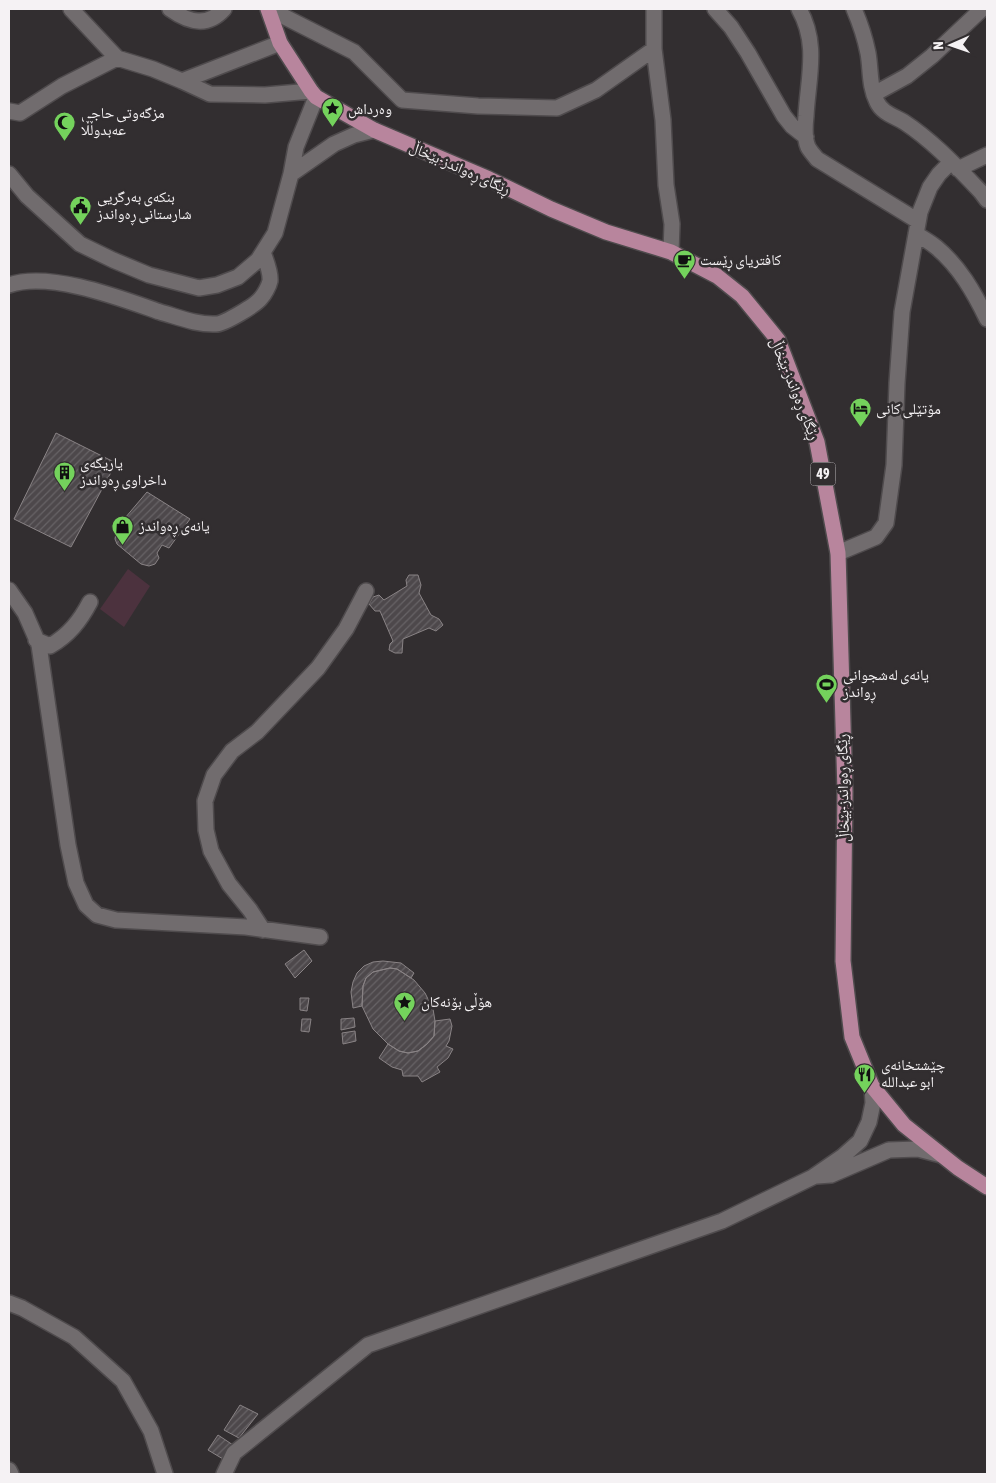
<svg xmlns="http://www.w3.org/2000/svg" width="996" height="1483" viewBox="0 0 996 1483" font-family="'Asap Condensed','Noto Naskh Arabic',sans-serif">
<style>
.green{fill:#4c323e}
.building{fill:url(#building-hatch);stroke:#898385}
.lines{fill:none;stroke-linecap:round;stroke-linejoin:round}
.minor-casing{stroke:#4f4b4d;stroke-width:18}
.major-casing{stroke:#4f4b4d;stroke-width:18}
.minor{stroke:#716c6e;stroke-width:15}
.major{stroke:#b8859d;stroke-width:15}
.labels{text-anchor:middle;stroke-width:5;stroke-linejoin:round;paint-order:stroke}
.shield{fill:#322e30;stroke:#bab7b9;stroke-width:1}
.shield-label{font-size:14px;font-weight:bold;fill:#f5f2f4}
.poi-label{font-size:15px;fill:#f5f2f4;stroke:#322e30;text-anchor:start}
.street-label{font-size:15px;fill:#f5f2f4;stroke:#322e30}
</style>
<defs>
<pattern id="building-hatch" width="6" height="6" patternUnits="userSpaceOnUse" patternTransform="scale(1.25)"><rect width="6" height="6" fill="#4d484b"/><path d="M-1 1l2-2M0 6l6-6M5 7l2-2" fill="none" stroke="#676366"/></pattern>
</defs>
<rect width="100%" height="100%" fill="#322e30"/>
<path class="green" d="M 128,569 L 150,586 L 124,627 L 100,609 Z"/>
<path class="building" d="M 56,433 L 116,463 L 71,547 L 14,519 Z
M 147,492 L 190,519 L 169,548 L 162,545 L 157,553 L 159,558 L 155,564 L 149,566 L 141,564 L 117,544 L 115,539 L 116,533 L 122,527 L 127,526 L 130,520 L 125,518 Z
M 409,575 L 418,575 L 421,585 L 419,593 L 431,615 L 439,619 L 443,625 L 436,631 L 429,628 L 403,639 L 402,653 L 395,653 L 389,650 L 390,644 L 393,641 L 380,611 L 375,611 L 369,604 L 373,597 L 379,595 L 384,600 L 407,586 L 406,580 Z
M 304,950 L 312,961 L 295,978 L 285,964 Z
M 383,961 L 401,963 L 414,973 L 411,978 L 397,969 L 390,968 L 373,972 L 366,978 L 363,986 L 362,1006 L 353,1008 L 351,992 L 353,982 L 357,973 L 364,966 L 373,962 Z
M 390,968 L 397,969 L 414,980 L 425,993 L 433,1009 L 435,1021 L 434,1036 L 427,1044 L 418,1051 L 408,1053 L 399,1051 L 388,1044 L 373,1029 L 362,1006 L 363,986 L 366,978 L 373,972 Z
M 300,998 L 309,998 L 307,1011 L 300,1010 Z
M 354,1018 L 355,1027 L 341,1030 L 341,1019 Z
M 302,1019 L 311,1019 L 309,1032 L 301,1031 Z
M 450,1019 L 452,1026 L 449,1041 L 446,1046 L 453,1049 L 448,1058 L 437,1067 L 440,1072 L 422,1082 L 418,1076 L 403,1076 L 402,1070 L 392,1067 L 379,1058 L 388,1044 L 399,1051 L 408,1053 L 418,1051 L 427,1044 L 434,1036 L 435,1021 Z
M 355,1031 L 356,1041 L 343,1044 L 342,1033 Z
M 240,1405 L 258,1414 L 239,1438 L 224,1430 Z
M 218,1435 L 233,1445 L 223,1459 L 208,1450 Z"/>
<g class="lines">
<defs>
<path id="minor" d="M 71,9 L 117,58
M 170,9 C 188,22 207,28 224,9
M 269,9 L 354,52 L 402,100 L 478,106 L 557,108 L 596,90 L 654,49
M 654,9 L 654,49 L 663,120 L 666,185 L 672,224 L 671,252
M 715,9 L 731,27 L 748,53 L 784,116 L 792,126 L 806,137
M 799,9 C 819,44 808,78 806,116 C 805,125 804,138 808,147 C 810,151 814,155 817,159 L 918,221
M 854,9 C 860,23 865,38 868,53 C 871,70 869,86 877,102 C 882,113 894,116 904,122 C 933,141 957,167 981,192 L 987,200
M 182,81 L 210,94 L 265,95 L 311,91
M 874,94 L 907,76 L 932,56 L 982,9
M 9,111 L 20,113 L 62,86 L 117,58 L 153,69 L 182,81 L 280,43
M 958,169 L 987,155
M 9,174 L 27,196 L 80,244 L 113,260 L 149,275 L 199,288 L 217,285 L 238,277 L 258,260 L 275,233 L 291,174 L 296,147 L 316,97
M 291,174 L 334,144 L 354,135 L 374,130
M 916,234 C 923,238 930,242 936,247 C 959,266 974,292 987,319
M 9,285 C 50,271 120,298 160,312 C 178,317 197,325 216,324 C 224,324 256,305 261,298 C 264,295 269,286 270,281 C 271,272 266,261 263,252
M 838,553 L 876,537 L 886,523 L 894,465 L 897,383 L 902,312 L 920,212 L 930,187 L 939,174 L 951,162
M 9,590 L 25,613 L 39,645 L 68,845 L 76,883 L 86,905 L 97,915 L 116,920 L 246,927 L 320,937
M 36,640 L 50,646 C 69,635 80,621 90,602
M 263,930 L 250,910 L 229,884 L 211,851 L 206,830 L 205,801 L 214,775 L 232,751 L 257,732 L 318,668 L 346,629 L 366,591
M 817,1176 L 831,1175 L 889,1150 L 918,1149 L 941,1155
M 9,1303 L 22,1308 L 74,1337 L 123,1381 L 151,1431 L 165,1474
M 9,1470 L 11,1474
M 224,1474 L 234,1453 L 368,1345 L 722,1221 L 813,1177 L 842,1157 L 860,1141 L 869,1122 L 873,1103 L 872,1086"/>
<path id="major" d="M 268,9 L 280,43 L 311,91 L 316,97 L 374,130 L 489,179 L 551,209 L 606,232 L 671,252 L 717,276 L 742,296 L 778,340 L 817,442 L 838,553 L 845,792 L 843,961 L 852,1037 L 872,1086 L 904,1125 L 958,1168 L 987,1187"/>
</defs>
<use href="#minor" class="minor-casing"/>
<use href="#major" class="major-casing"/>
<use href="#minor" class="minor"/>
<use href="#major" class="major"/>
</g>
<defs>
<symbol id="sight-pin" viewBox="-11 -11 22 30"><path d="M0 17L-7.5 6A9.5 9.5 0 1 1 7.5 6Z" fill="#74d25c" stroke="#322e30"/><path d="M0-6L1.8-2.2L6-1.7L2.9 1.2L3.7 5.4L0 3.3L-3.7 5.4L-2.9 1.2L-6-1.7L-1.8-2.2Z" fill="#111"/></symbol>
<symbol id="mosque-pin" viewBox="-11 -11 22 30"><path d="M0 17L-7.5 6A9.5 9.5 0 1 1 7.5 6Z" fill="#74d25c" stroke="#322e30"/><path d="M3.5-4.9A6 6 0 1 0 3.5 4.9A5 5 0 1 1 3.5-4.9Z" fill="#111"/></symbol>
<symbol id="civic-pin" viewBox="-11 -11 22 30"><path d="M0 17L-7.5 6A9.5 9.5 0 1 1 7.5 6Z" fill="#74d25c" stroke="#322e30"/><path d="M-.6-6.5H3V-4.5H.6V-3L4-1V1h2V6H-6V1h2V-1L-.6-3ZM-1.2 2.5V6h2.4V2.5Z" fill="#111"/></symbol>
<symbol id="cafe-pin" viewBox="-11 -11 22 30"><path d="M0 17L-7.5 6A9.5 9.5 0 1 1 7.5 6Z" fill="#74d25c" stroke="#322e30"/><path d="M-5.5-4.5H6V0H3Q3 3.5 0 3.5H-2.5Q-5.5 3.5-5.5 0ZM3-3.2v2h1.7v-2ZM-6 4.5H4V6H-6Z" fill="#111"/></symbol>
<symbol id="hotel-pin" viewBox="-11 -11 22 30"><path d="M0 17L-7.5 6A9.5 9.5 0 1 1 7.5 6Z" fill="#74d25c" stroke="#322e30"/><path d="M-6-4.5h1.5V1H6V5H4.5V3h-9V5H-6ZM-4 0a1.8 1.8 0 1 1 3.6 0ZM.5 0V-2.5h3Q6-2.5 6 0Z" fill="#111"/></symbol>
<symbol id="building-pin" viewBox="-11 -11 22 30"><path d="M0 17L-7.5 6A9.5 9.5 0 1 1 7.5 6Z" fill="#74d25c" stroke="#322e30"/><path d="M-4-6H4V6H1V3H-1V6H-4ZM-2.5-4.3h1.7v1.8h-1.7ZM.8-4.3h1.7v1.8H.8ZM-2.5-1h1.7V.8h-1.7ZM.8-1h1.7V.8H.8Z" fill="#111"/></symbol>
<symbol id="shop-pin" viewBox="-11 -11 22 30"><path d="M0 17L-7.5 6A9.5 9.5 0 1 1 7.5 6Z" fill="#74d25c" stroke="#322e30"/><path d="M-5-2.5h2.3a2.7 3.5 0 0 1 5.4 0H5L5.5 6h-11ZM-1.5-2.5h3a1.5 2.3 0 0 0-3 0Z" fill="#111"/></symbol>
<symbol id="stadium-pin" viewBox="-11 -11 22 30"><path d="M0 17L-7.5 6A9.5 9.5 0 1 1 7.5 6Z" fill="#74d25c" stroke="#322e30"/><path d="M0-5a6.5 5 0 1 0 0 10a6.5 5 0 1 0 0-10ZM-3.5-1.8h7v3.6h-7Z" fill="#111"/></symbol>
<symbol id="restaurant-pin" viewBox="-11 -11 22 30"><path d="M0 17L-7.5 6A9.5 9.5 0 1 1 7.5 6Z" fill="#74d25c" stroke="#322e30"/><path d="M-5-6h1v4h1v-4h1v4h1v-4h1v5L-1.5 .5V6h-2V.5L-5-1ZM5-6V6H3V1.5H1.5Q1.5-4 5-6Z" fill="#111"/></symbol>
</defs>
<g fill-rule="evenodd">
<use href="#sight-pin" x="320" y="96" width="25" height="34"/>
<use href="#mosque-pin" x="52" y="110" width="25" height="34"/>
<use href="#civic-pin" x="68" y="194" width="25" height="34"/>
<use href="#cafe-pin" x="672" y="248" width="25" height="34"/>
<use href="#hotel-pin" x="848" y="396" width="25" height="34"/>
<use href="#building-pin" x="52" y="460" width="25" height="34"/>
<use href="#shop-pin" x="110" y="514" width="25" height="34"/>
<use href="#stadium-pin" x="814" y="672" width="25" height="34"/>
<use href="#sight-pin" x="392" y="990" width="25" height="34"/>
<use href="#restaurant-pin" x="852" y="1062" width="25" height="34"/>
</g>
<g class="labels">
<rect class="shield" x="810.5" y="462.5" width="25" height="23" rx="4"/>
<g class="shield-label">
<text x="823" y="479">49</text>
</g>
<g class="poi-label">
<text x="348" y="114">وەرداش</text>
<text x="81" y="118">مزگەوتی حاجی<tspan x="81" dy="17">عەبدوڵڵا</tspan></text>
<text x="97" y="202">بنکەی بەرگریی<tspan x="97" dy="17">شارستانی ڕەواندز</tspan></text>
<text x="700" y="265">کافتریای ڕێست</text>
<text x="876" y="414">مۆتێلی کانی</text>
<text x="80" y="468">یاریگەی<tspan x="80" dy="17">داخراوی ڕەواندز</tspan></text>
<text x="139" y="531">یانەی ڕەواندز</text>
<text x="843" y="680">یانەی لەشجوانی<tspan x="843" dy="17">ڕواندز</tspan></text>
<text x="421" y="1007">هۆڵی بۆنەکان</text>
<text x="881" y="1070">چێشتخانەی<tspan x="881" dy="17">ابو عبدالله</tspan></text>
</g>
<g class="street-label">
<text transform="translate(460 168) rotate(24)" y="5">ڕێگای ڕەواندز-بێخاڵ</text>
<text transform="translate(795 389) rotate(68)" y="5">ڕێگای ڕەواندز-بێخاڵ</text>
<text transform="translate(843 788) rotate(-91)" y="5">ڕێگای ڕەواندز-بێخاڵ</text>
</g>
</g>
<rect width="996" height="1483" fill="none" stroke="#f5f2f4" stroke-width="20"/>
<g transform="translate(951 45) rotate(268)" stroke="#322e30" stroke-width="4" paint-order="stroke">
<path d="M0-4L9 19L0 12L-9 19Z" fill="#f5f2f4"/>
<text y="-8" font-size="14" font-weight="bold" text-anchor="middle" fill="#f5f2f4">N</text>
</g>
</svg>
